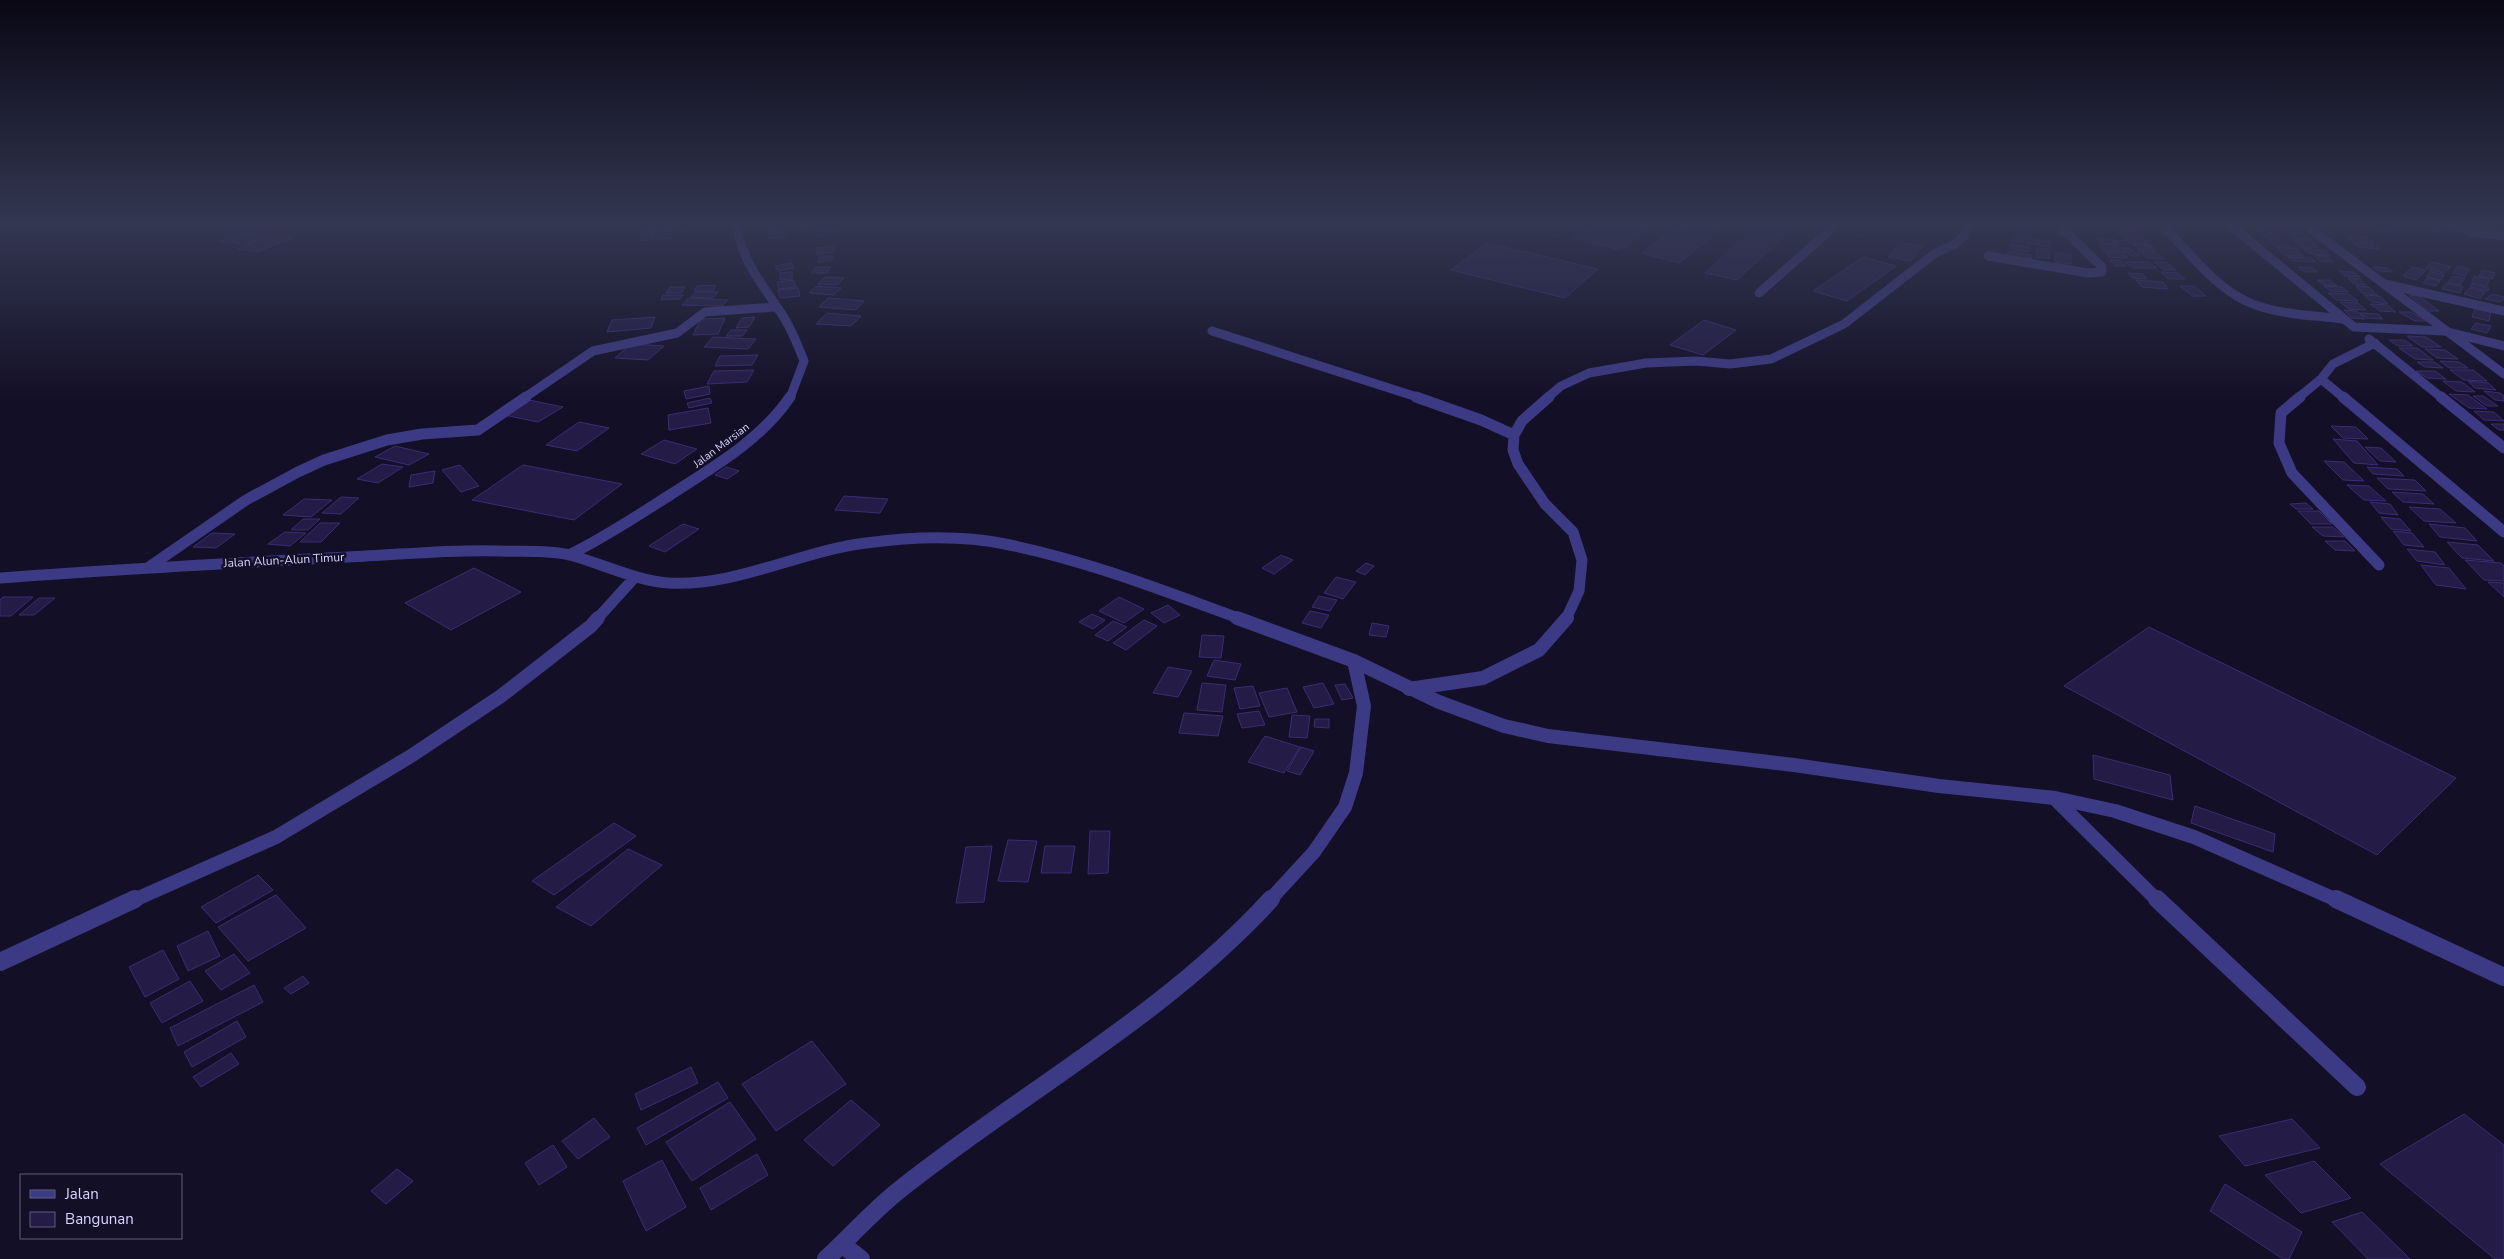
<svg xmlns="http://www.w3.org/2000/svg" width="2504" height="1259" viewBox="0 0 2504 1259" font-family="'Nunito Sans',sans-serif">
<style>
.building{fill:#241b47;stroke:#3b2d73}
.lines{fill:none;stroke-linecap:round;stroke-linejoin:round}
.minor-far3{stroke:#3d3a85;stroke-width:9}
.minor-far2{stroke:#3d3a85;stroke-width:11}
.minor-far1{stroke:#3d3a85;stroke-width:14}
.minor{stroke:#3d3a85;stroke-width:18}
.labels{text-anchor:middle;stroke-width:5;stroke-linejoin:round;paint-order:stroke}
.far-street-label{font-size:11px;fill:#d9d4ff;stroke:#130f26}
.street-label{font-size:12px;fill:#d9d4ff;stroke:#130f26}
</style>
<rect width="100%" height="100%" fill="#130f26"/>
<path class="building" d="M 395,224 L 422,224 L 413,229 L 390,227 Z
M 432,224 L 442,224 L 432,230 L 423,229 Z
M 1527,224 L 1577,224 L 1557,237 L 1520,228 Z
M 1594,224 L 1657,224 L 1620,250 L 1573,238 Z
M 1681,224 L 1728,224 L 1679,263 L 1642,253 Z
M 1759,224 L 1797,224 L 1737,280 L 1705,273 Z
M 1861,224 L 1874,224 L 1864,237 L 1853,235 Z
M 2012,224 L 2037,224 L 2037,229 Z
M 2109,224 L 2130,224 L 2135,228 L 2113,228 Z
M 2246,224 L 2260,224 L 2267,230 L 2252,229 Z
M 2426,224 L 2445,224 L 2455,233 L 2433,231 Z
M 786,226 L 786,230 L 767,232 L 767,228 Z
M 654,227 L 654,233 L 641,234 L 641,229 Z
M 670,227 L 671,231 L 656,233 L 655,229 Z
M 694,227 L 694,233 L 677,235 L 678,229 Z
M 810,227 L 812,231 L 800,233 L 798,228 Z
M 841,228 L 843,233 L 816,237 L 814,232 Z
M 2374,228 L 2391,229 L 2399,236 L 2381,235 Z
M 2117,230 L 2138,231 L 2146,237 L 2124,236 Z
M 243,231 L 248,232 L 224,242 L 219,241 Z
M 2256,231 L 2275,233 L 2280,238 L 2261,236 Z
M 253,232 L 270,235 L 245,245 L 229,242 Z
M 785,232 L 786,237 L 768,238 L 768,234 Z
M 673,233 L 672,238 L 657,240 L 658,235 Z
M 2288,233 L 2304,234 L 2312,240 L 2296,239 Z
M 2015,234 L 2025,236 L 2022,242 L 2012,241 Z
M 273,235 L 292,238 L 257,252 L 238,249 Z
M 641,235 L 655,235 L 652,240 L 638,241 Z
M 2347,236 L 2368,238 L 2374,243 L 2353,242 Z
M 2028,238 L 2050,242 L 2049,247 L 2027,243 Z
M 2096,238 L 2114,239 L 2119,244 L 2101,243 Z
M 2124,238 L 2144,239 L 2149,245 L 2129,243 Z
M 2267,239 L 2281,239 L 2290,246 L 2276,246 Z
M 2293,240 L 2309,240 L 2318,247 L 2302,247 Z
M 1900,242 L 1922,247 L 1911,261 L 1888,257 Z
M 1487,243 L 1598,269 L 1565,298 L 1451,270 Z
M 2353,243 L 2376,245 L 2380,249 L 2358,247 Z
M 2011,244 L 2030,247 L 2029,252 L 2010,249 Z
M 2098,244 L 2115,245 L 2120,250 L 2103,250 Z
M 2134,245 L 2152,246 L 2156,250 L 2138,249 Z
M 835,246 L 834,252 L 817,254 L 817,248 Z
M 2276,247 L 2295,248 L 2303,256 L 2284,255 Z
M 2037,248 L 2050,250 L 2049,259 L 2036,257 Z
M 2120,248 L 2129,248 L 2140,256 L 2132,256 Z
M 2303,248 L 2326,251 L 2330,256 L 2307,253 Z
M 2009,251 L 2032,255 L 2031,259 L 2007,255 Z
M 2104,251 L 2123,252 L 2128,258 L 2109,257 Z
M 2138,251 L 2156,252 L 2164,259 L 2147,258 Z
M 2055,252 L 2071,255 L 2071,264 L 2055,262 Z
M 2314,255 L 2326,256 L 2333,262 L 2320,261 Z
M 820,256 L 833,256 L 831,261 L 818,262 Z
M 1863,257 L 1896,266 L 1847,301 L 1813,291 Z
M 2288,257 L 2310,258 L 2316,262 L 2294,261 Z
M 2110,260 L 2120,260 L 2126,266 L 2116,266 Z
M 2125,262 L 2148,262 L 2157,268 L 2133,268 Z
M 2154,262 L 2166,262 L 2176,270 L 2164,270 Z
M 2433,262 L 2451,267 L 2444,273 L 2426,268 Z
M 791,263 L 794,268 L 778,271 L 775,266 Z
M 2458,266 L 2469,269 L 2465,276 L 2453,273 Z
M 816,267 L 831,267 L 826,273 L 811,273 Z
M 2298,267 L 2312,268 L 2318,272 L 2305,272 Z
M 2373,267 L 2387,268 L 2393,272 L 2378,271 Z
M 2412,267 L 2426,270 L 2416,280 L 2403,276 Z
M 2482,270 L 2495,273 L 2492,279 L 2479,276 Z
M 2339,271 L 2354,272 L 2360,277 L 2345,276 Z
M 2430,271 L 2444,275 L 2441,280 L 2427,277 Z
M 792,272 L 792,279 L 780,280 L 780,273 Z
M 2161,272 L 2177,273 L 2185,279 L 2168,279 Z
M 2128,273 L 2143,274 L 2147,279 L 2132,278 Z
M 2453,276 L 2465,278 L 2460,285 L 2448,283 Z
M 2474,276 L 2489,279 L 2487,286 L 2472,283 Z
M 825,277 L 844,278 L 837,285 L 818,284 Z
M 2348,278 L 2360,279 L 2366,285 L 2354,284 Z
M 2427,278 L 2440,281 L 2436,286 L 2423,283 Z
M 793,280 L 796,287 L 779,289 L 777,282 Z
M 2136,280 L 2163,282 L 2168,289 L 2142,287 Z
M 2317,280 L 2330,280 L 2337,286 L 2324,285 Z
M 2446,283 L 2463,287 L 2460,293 L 2442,289 Z
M 2471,284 L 2489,288 L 2488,291 L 2470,287 Z
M 716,285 L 713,291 L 694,291 L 697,286 Z
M 817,286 L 841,288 L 834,295 L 809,293 Z
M 2180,286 L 2194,286 L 2206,296 L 2192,296 Z
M 2324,286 L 2342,287 L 2348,292 L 2330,291 Z
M 2356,286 L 2369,287 L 2377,295 L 2362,293 Z
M 670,287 L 685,287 L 681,293 L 666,293 Z
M 798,288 L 800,296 L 780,298 L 778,290 Z
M 2470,288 L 2485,292 L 2480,299 L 2464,294 Z
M 696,292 L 718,292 L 713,298 L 691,297 Z
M 2328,293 L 2349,294 L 2358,301 L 2336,300 Z
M 2493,294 L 2504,297 L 2504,299 L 2499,302 L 2485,299 Z
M 663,295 L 683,295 L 680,299 L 661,300 Z
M 2364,295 L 2380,296 L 2388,304 L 2372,302 Z
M 2409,295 L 2419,296 L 2439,311 L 2428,311 Z
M 688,298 L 728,300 L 722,306 L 682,305 Z
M 828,298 L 864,301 L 856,310 L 819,307 Z
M 2340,302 L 2358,303 L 2366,310 L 2349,309 Z
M 2370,304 L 2387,305 L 2396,312 L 2380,311 Z
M 2475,308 L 2491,311 L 2489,321 L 2472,317 Z
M 2344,310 L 2357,311 L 2365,319 L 2352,318 Z
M 2399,312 L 2411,312 L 2427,321 L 2415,321 Z
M 827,313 L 861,316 L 851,326 L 816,324 Z
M 2360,313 L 2378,314 L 2383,319 L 2366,318 Z
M 655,317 L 651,328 L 607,332 L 612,320 Z
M 755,317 L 749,327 L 736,328 L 742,318 Z
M 725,318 L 718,334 L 693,335 L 701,319 Z
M 1704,320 L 1736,330 L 1703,355 L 1670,345 Z
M 2476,323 L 2491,326 L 2487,333 L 2471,329 Z
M 731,330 L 747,330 L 742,336 L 726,336 Z
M 2407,336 L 2426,337 L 2441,347 L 2422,347 Z
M 713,337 L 756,339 L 748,349 L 704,347 Z
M 2389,340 L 2404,340 L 2413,346 L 2398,346 Z
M 631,344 L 664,346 L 648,360 L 615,358 Z
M 2399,348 L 2417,348 L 2433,360 L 2415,359 Z
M 2425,349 L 2445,350 L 2458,359 L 2437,358 Z
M 758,355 L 752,365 L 715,366 L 720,356 Z
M 2440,361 L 2459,362 L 2468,368 L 2449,368 Z
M 2417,362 L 2434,362 L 2443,368 L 2425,367 Z
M 754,370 L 747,382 L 707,384 L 714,371 Z
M 2450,370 L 2473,370 L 2487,381 L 2464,380 Z
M 2416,371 L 2435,371 L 2446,379 L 2427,378 Z
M 2443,381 L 2462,382 L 2475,392 L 2456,391 Z
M 2468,381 L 2488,383 L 2496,390 L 2475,388 Z
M 709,386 L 710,394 L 686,399 L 684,391 Z
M 2484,391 L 2500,393 L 2504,396 L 2504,401 L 2495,400 Z
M 2449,394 L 2468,395 L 2487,409 L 2469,408 Z
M 2473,396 L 2483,396 L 2498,406 L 2487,406 Z
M 710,398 L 712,403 L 689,408 L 687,403 Z
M 529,400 L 563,407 L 538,422 L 504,415 Z
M 708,408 L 711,423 L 669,430 L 668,415 Z
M 2474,411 L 2494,412 L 2504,421 L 2484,420 Z
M 579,422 L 609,428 L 577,451 L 546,445 Z
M 2491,424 L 2504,424 L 2504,430 L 2499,430 Z
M 2331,426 L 2356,427 L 2368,439 L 2343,438 Z
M 2333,439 L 2357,441 L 2378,465 L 2354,463 Z
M 664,440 L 697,449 L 675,464 L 641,454 Z
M 395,446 L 429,454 L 409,465 L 375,457 Z
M 2365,447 L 2381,448 L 2396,462 L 2380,461 Z
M 2324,461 L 2344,462 L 2364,481 L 2343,480 Z
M 382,464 L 403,467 L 378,483 L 357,479 Z
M 460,465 L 479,486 L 461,492 L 442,470 Z
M 523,465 L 622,484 L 574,520 L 472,500 Z
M 726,467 L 739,471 L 727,479 L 715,475 Z
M 2367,467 L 2397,469 L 2404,476 L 2373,474 Z
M 435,471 L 433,483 L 409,487 L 411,475 Z
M 2377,478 L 2415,480 L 2426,491 L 2388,489 Z
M 2347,485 L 2369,486 L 2386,501 L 2364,500 Z
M 2392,492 L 2423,494 L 2434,504 L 2403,502 Z
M 844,496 L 888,499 L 880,513 L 835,510 Z
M 341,497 L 359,498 L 341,514 L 322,513 Z
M 304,499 L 332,500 L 311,517 L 283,515 Z
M 2370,502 L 2390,504 L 2398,515 L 2379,513 Z
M 2306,503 L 2313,509 L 2296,509 L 2290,504 Z
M 2409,507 L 2440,509 L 2456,523 L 2424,521 Z
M 2298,511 L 2319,511 L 2332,524 L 2311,524 Z
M 2381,517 L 2400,519 L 2411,531 L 2391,529 Z
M 303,519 L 320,519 L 308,530 L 291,530 Z
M 320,523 L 340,523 L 321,542 L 300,542 Z
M 683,524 L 699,529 L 665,552 L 649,546 Z
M 2429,524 L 2465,528 L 2477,541 L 2440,537 Z
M 2312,527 L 2333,527 L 2344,537 L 2323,536 Z
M 2393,531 L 2412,533 L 2424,547 L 2404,545 Z
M 285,532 L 306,533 L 290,546 L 268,544 Z
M 212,533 L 235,534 L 216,548 L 193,547 Z
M 2325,541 L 2345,541 L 2355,551 L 2335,550 Z
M 2447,542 L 2478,545 L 2494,561 L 2462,558 Z
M 2407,549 L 2435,552 L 2445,565 L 2417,561 Z
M 1281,555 L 1293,560 L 1274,574 L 1262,568 Z
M 2465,560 L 2501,563 L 2504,566 L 2504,581 L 2484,580 Z
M 1366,563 L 1374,566 L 1365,575 L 1356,571 Z
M 2421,565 L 2449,568 L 2466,589 L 2436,585 Z
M 474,568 L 521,592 L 451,630 L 405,603 Z
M 1336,577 L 1356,582 L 1343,599 L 1324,593 Z
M 2488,582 L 2504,583 L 2504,597 Z
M 1319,596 L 1337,600 L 1330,611 L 1312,607 Z
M 3,597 L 33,597 L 11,616 L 0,616 L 0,600 Z
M 1119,597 L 1144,609 L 1124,623 L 1099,611 Z
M 39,598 L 55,598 L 34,615 L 19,615 Z
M 1168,605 L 1180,615 L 1164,623 L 1151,613 Z
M 1310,611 L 1329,615 L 1321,628 L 1302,623 Z
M 1092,614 L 1105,620 L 1093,629 L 1079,622 Z
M 1144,620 L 1157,626 L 1126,650 L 1113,643 Z
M 1113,621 L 1127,627 L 1108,641 L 1095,635 Z
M 1372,623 L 1389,626 L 1386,637 L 1369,635 Z
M 2149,627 L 2456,778 L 2377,855 L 2064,686 Z
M 1202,635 L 1224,636 L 1221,658 L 1199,657 Z
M 1214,660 L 1241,664 L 1235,680 L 1207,676 Z
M 1168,667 L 1192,671 L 1178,697 L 1153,693 Z
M 1202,683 L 1226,685 L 1222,712 L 1197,710 Z
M 1323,683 L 1334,704 L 1314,708 L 1303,687 Z
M 1345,684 L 1353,698 L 1342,700 L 1335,685 Z
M 1253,686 L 1260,706 L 1240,709 L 1234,688 Z
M 1287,688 L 1297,712 L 1269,717 L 1259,693 Z
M 1259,711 L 1265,725 L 1242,728 L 1237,714 Z
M 1184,713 L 1223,716 L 1218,736 L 1179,733 Z
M 1292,715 L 1310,716 L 1307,738 L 1289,737 Z
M 1315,719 L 1329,719 L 1329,728 L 1314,727 Z
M 1265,736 L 1300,747 L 1284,773 L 1248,762 Z
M 1301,747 L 1314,751 L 1300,775 L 1287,771 Z
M 2093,755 L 2170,775 L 2173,800 L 2094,779 Z
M 2195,806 L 2275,834 L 2273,852 L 2191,823 Z
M 614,823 L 636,836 L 554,895 L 532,881 Z
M 1090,831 L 1110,831 L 1108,873 L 1088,874 Z
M 1008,840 L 1037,841 L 1028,882 L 998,881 Z
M 992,846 L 984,902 L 956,903 L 966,847 Z
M 1045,846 L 1075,846 L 1071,873 L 1041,873 Z
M 628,849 L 662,865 L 591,926 L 556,907 Z
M 258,875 L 273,890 L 216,923 L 201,907 Z
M 276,895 L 306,928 L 248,961 L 218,927 Z
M 208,931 L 220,956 L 188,971 L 177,946 Z
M 163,950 L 179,979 L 145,997 L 129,967 Z
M 234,954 L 250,973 L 221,990 L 205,971 Z
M 303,976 L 309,983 L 291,994 L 284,988 Z
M 190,981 L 203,1001 L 162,1023 L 150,1003 Z
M 254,985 L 263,1002 L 178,1046 L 170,1028 Z
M 237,1021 L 246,1037 L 192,1067 L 184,1052 Z
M 812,1041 L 846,1084 L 776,1131 L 742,1084 Z
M 231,1053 L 239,1064 L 201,1087 L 193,1077 Z
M 691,1067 L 698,1083 L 641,1110 L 635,1094 Z
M 718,1082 L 728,1098 L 646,1145 L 637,1128 Z
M 851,1100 L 880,1125 L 833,1166 L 804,1140 Z
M 730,1102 L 756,1139 L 692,1181 L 666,1142 Z
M 2464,1114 L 2504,1145 L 2504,1259 L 2495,1259 L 2380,1164 Z
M 594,1118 L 610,1137 L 578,1159 L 562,1141 Z
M 2292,1119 L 2320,1148 L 2245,1166 L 2219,1136 Z
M 553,1145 L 567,1167 L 539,1185 L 525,1163 Z
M 757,1154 L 768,1175 L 711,1210 L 700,1188 Z
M 662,1160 L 686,1207 L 646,1231 L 623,1181 Z
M 2314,1161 L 2351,1198 L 2301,1213 L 2265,1175 Z
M 397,1169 L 413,1181 L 386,1204 L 371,1191 Z
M 2225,1184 L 2302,1232 L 2289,1259 L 2283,1259 L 2210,1211 Z
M 2362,1212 L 2410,1259 L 2368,1259 L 2332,1222 Z"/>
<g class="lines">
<path class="minor-far3" d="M 737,224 C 740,260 764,286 783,316 C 792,330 798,346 804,361 L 790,398
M 2161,224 C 2187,249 2212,285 2246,301 C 2275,315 2312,315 2343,319
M 2229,224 L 2354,327 L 2444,331 L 2504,346
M 2317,224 L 2312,230 L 2504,374
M 2455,224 L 2472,232 L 2504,236
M 1988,256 L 2088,273 L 2102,272 L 2102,267 L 2058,224
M 2385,284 L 2504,311
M 1759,293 L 1837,224
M 1212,331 L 1420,398
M 2369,339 L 2442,398
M 2321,379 L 2344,398
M 524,398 L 593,351 L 677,333 L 705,312 L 775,307
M 1547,398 L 1561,386 L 1589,373 L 1646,363 L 1696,361 L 1730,364 L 1771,359 L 1844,324 L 1934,254 L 1955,244 L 1964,236 L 1967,228 L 1965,224
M 2298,398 L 2321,379 L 2333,364 L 2375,343"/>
<path class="minor-far2" d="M 1416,397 L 1481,420 L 1514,435
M 1549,397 L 1522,421 L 1514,435 L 1513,450 L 1518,464 L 1545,504 L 1573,532 L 1582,560 L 1579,591 L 1566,619
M 2300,397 L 2281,413 L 2279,443 L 2292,473 L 2379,565
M 2343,397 L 2504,532
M 2441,397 L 2504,448
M 569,555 C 604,538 637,516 670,495 C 713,467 761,440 790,397
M 149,567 L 246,500 L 298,472 L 324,460 L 387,440 L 422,434 L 478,430 L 526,397
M 0,578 C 116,569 232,563 348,557 C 399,555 450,549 501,551 C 522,552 549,550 570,555 C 600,563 637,581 668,583 C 736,587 800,551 866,543 C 911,537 961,535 1005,544 C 1086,560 1164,591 1241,619
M 597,619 L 635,577"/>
<path class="minor-far1" d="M 1237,618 L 1354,661 L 1439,702 L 1504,726 L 1548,736 L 1794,765 L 1939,786 L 2055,798 L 2115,811 L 2194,837 L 2339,901
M 1409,689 L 1483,678 L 1539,650 L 1567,618
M 2055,799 L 2158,901
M 132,901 L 276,837 L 411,756 L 501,696 L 591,626 L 598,618
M 1269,901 L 1314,852 L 1345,807 L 1356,773 L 1364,706 L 1354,661"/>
<path class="minor" d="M 2157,899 L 2357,1087
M 2336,899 L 2504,977
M 0,962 L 135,899
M 843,1245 L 861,1259
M 826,1259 C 850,1237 872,1212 898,1191 C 1021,1093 1164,1016 1271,899"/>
</g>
<linearGradient id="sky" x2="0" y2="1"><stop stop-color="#0a0815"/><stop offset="0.56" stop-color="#333752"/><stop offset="1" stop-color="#333752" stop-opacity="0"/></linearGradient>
<rect width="2504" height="400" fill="url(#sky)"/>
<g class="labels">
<g class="far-street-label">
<text transform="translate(721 445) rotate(-37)" y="4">Jalan Marsian</text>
</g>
<g class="street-label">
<text transform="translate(284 560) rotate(-3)" y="4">Jalan Alun-Alun Timur</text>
</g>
</g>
<rect x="20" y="1174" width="162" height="65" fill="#130f26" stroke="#625e7d"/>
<rect x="30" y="1190" width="25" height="8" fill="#3d3a85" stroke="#625e7d"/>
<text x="65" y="1199" font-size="15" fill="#d9d4ff">Jalan</text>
<rect x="30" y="1212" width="25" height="15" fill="#241b47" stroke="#625e7d"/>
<text x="65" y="1224" font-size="15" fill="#d9d4ff">Bangunan</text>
</svg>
